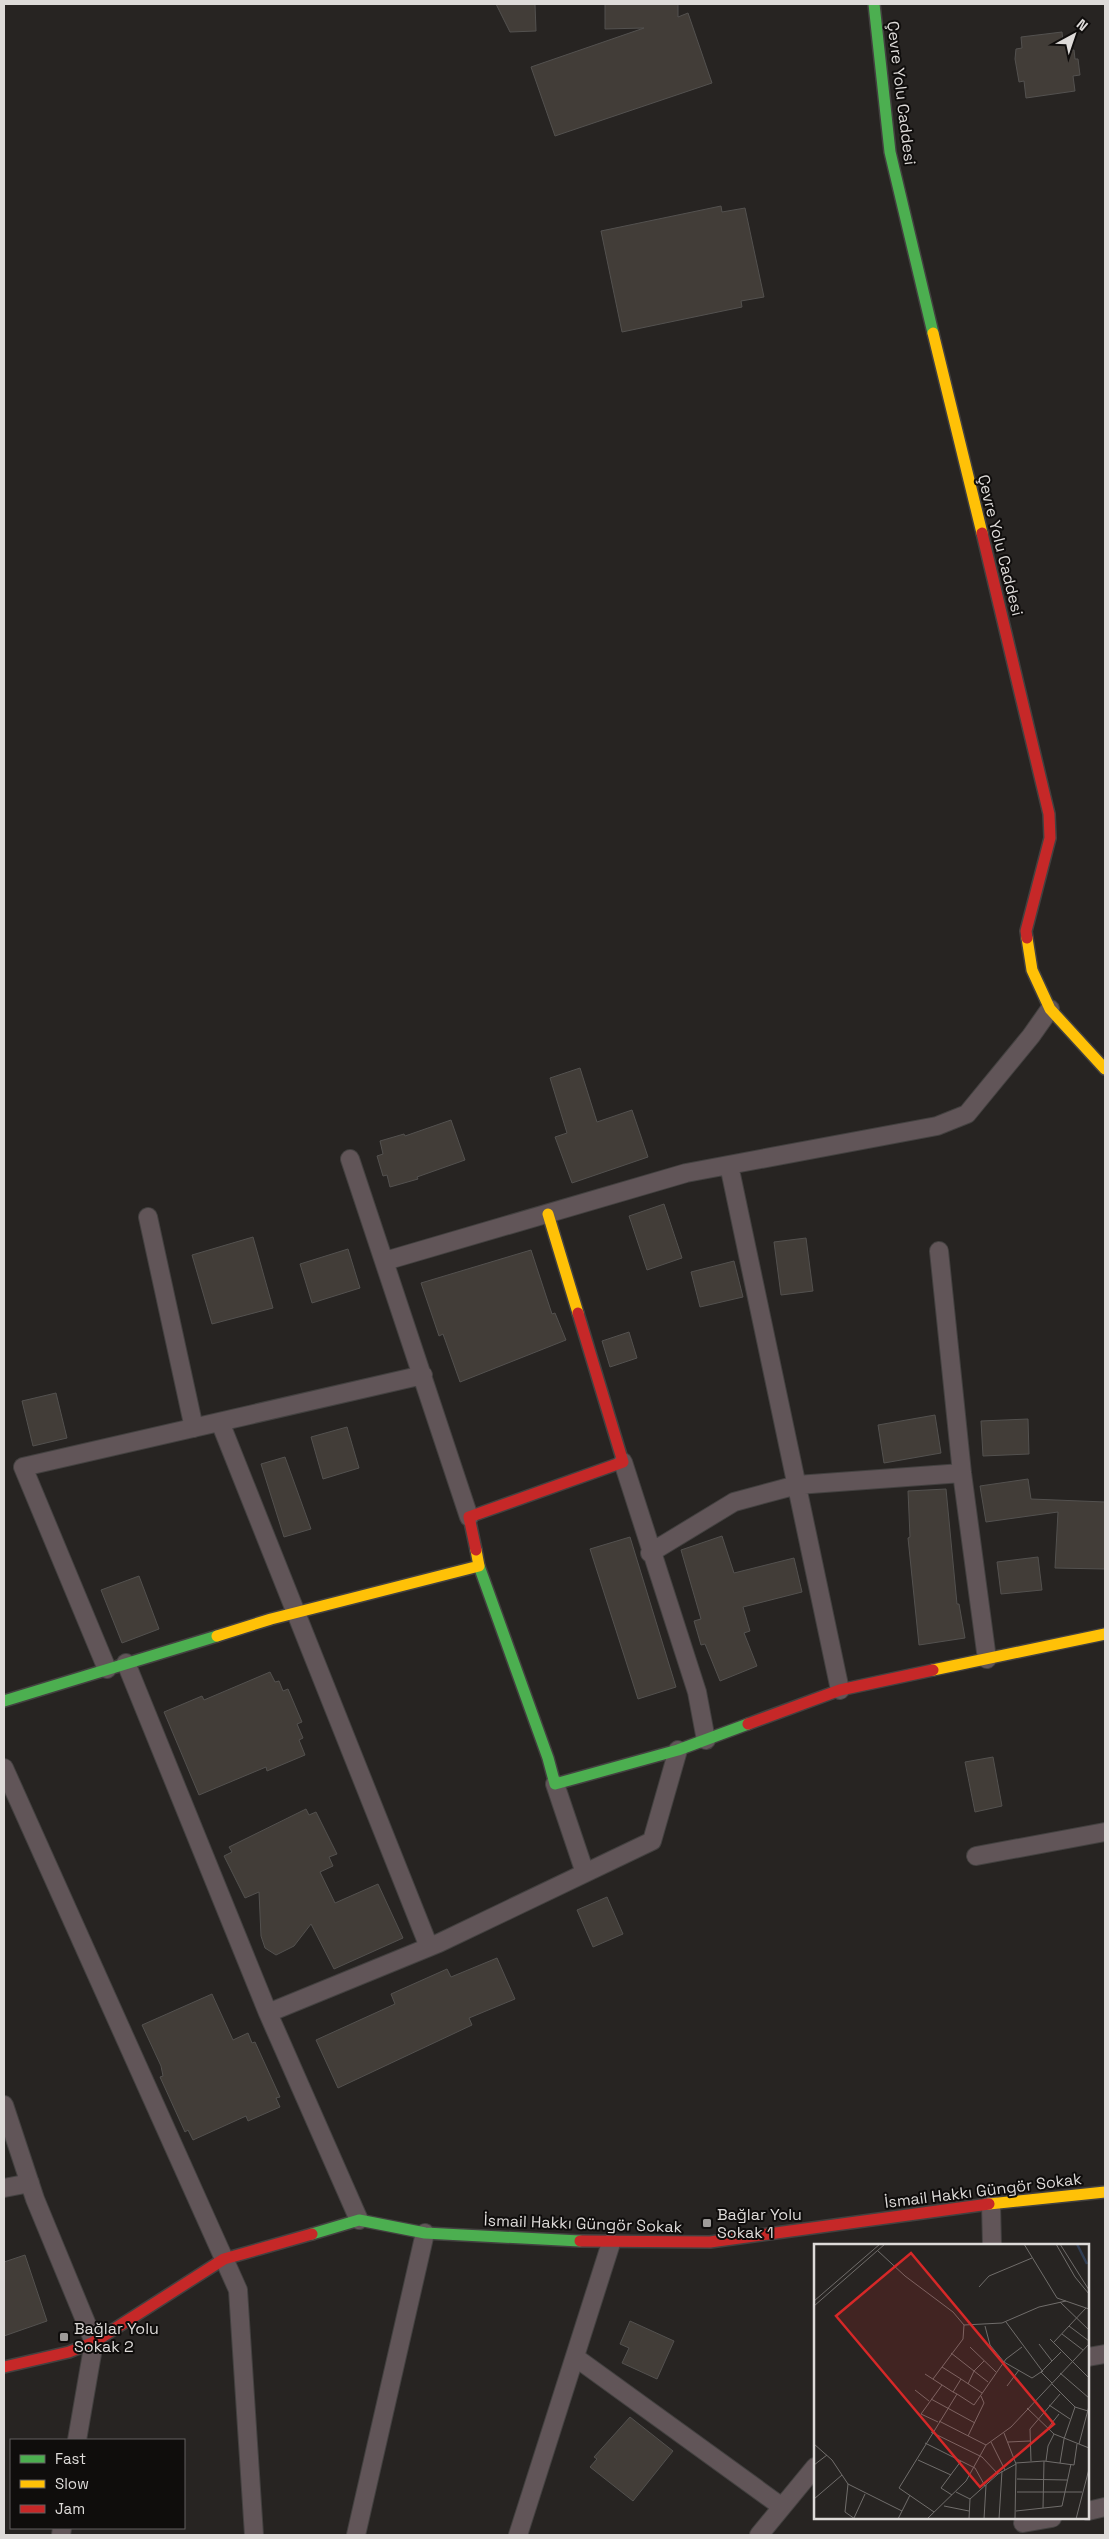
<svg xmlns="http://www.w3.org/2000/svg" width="1109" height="2539" viewBox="0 0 1109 2539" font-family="'Space Grotesk',sans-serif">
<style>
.building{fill:#423d38;stroke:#53514f}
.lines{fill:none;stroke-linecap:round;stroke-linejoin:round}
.street-casing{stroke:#434140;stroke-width:20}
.fast-casing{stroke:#434140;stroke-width:14}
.slow-casing{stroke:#434140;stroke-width:14}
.jam-casing{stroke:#434140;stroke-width:14}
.street{stroke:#615558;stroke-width:18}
.fast{stroke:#4caf50;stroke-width:11}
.slow{stroke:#ffc107;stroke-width:11}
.jam{stroke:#c62828;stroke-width:11}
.poi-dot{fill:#9e9b99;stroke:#0f0d0c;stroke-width:2}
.labels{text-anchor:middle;stroke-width:4;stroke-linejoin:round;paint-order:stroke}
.street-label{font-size:16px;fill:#dedbd9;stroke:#0f0d0c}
.poi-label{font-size:16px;fill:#dedbd9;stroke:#0f0d0c;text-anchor:start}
.inset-river{fill:none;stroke:#313e54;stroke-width:2.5}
.inset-road{fill:none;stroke:#706d6b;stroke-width:1}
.view{fill:#d62828;fill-opacity:0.15;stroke:#d62828;stroke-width:2.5}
.inset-edge{fill:none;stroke:#dedbd9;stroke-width:2.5}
</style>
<rect width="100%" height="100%" fill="#272422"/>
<path class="building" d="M 496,4 L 535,4 L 536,31 L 510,32 Z
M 605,4 L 678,4 L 678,17 L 688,13 L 712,83 L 555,136 L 531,67 L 644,28 L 605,29 Z
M 1062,32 L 1063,42 L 1070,42 L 1071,50 L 1074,50 L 1075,59 L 1078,59 L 1080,75 L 1073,76 L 1075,91 L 1026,98 L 1024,81 L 1019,82 L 1015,59 L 1016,49 L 1022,48 L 1021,37 Z
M 721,206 L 722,212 L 745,208 L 764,297 L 741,301 L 742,307 L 622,332 L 601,231 Z
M 580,1068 L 597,1122 L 632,1110 L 648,1157 L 572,1183 L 555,1137 L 567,1133 L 550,1078 Z
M 451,1120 L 465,1160 L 417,1177 L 418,1179 L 390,1187 L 387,1175 L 383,1176 L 377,1156 L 383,1154 L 380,1141 L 404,1134 L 405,1136 Z
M 664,1204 L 682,1258 L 647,1270 L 629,1216 Z
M 253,1237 L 273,1308 L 212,1324 L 192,1255 Z
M 806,1238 L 813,1291 L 781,1295 L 774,1242 Z
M 348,1249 L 360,1288 L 312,1303 L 300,1264 Z
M 531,1250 L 552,1314 L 555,1313 L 566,1340 L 460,1382 L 443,1334 L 439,1336 L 421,1283 Z
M 734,1261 L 743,1297 L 700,1307 L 691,1272 Z
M 629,1332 L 637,1358 L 610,1367 L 602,1341 Z
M 56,1393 L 67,1438 L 33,1446 L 22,1401 Z
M 935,1415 L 941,1453 L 884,1463 L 878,1425 Z
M 1028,1419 L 1029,1454 L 983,1456 L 981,1421 Z
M 347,1427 L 359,1468 L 323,1479 L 311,1437 Z
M 285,1457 L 311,1529 L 284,1537 L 261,1464 Z
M 1028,1479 L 1031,1499 L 1105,1502 L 1105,1569 L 1055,1568 L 1058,1512 L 986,1522 L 980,1486 Z
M 946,1489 L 957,1604 L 959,1604 L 965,1638 L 919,1645 L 908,1538 L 910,1537 L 908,1491 Z
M 722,1536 L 734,1573 L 794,1558 L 802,1592 L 743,1607 L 750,1631 L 744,1633 L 757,1666 L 720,1681 L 705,1644 L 701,1645 L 694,1621 L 701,1619 L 681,1550 Z
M 630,1537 L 676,1687 L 638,1699 L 590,1549 Z
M 1038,1557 L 1042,1590 L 1001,1594 L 997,1562 Z
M 139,1576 L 159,1629 L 122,1643 L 101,1590 Z
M 270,1672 L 275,1682 L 279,1681 L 283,1691 L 288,1689 L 302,1722 L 297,1724 L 303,1738 L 299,1740 L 305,1755 L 267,1771 L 266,1767 L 199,1795 L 164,1712 L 202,1696 L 204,1700 Z
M 993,1757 L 1002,1806 L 975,1812 L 965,1762 Z
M 306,1809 L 309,1815 L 316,1812 L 337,1854 L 329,1857 L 333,1866 L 320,1872 L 335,1903 L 378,1884 L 403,1938 L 334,1969 L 311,1924 L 294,1946 L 276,1955 L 265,1948 L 261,1936 L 259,1892 L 245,1898 L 224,1856 L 232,1852 L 229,1847 Z
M 607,1897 L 623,1934 L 593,1947 L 577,1910 Z
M 497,1958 L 515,1999 L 469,2018 L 472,2025 L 338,2088 L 316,2040 L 395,2004 L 391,1994 L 447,1969 L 451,1977 Z
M 212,1994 L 233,2040 L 248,2033 L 252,2043 L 255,2042 L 280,2097 L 276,2098 L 280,2107 L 248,2121 L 246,2116 L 193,2140 L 188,2130 L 185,2132 L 160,2077 L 163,2076 L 161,2066 L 142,2025 Z
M 25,2255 L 47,2321 L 4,2336 L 4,2262 Z
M 630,2321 L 674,2341 L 657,2379 L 622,2363 L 629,2348 L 620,2344 Z
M 630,2417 L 673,2451 L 633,2501 L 590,2467 L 597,2459 L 594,2457 Z"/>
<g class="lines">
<defs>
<path id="street" d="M 350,1159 L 469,1517
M 729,1165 L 840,1690
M 148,1217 L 194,1428
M 939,1251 L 962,1473 L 987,1659
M 385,1261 L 686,1173 L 937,1126 L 967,1114 L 1031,1036 L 1050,1009
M 220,1422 L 429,1947
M 623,1462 L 697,1692 L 706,1740
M 650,1553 L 734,1502 L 797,1485 L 962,1473
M 126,1663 L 268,2013 L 359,2220
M 107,1669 L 23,1467 L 423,1375
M 4,1768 L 238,2290 L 254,2535
M 555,1784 L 585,1873
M 976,1856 L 1105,1832
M 268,2013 L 439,1943 L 652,1841 L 678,1750
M 4,2105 L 35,2199 L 94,2342 L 77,2440
M 4,2188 L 30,2183
M 991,2204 L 992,2245
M 575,2357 L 782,2507
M 1088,2357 L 1105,2354
M 1088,2511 L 1105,2507
M 1023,2523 L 1052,2518
M 61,2535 L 62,2528
M 356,2535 L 425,2233
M 518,2535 L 611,2243
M 759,2535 L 815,2467"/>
<path id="fast" d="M 874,4 L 890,152 L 933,333
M 479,1566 L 548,1758 L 555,1784 L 678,1750 L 748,1724
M 4,1701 L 217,1636
M 312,2234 L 359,2220 L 425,2233 L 580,2241"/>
<path id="slow" d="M 933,333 L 982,533
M 1027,938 L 1032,970 L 1050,1009 L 1105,1069
M 548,1214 L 578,1313
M 217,1636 L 271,1619 L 479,1566 L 476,1550
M 933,1670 L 1105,1634
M 989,2204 L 1105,2192"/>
<path id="jam" d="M 982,533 L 1049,814 L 1050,838 L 1026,931 L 1027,938
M 476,1550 L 469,1517 L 623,1462 L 578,1313
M 748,1724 L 840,1690 L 933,1670
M 580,2241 L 710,2242 L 989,2204
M 4,2367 L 69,2352 L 94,2342 L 224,2259 L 312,2234"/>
</defs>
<use href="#street" class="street-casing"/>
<use href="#fast" class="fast-casing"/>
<use href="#slow" class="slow-casing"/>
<use href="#jam" class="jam-casing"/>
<use href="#street" class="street"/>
<use href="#fast" class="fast"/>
<use href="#slow" class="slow"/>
<use href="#jam" class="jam"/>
</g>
<g class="poi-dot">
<rect x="702" y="2218" width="10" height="10" rx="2.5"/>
<rect x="59" y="2332" width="10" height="10" rx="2.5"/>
</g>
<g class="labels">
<g class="street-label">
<text transform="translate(902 93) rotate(83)" y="6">Çevre Yolu Caddesi</text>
<text transform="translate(1001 545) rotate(76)" y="6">Çevre Yolu Caddesi</text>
<text transform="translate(983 2190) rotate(-7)" y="6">İsmail Hakkı Güngör Sokak</text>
<text transform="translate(583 2223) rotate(2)" y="6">İsmail Hakkı Güngör Sokak</text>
</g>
<g class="poi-label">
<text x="717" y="2220">Bağlar Yolu<tspan x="717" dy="18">Sokak 1</tspan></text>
<text x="74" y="2334">Bağlar Yolu<tspan x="74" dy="18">Sokak 2</tspan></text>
</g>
</g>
<g transform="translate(814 2244)">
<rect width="275" height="275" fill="#272422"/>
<path class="inset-river" d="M 263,0 L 273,20"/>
<path class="inset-road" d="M 210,0 L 243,54 L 275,65M 242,0 L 261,33 L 275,50M 246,0 L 275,46M 64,7 L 91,32 L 139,68 L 150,81 L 188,79 L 225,63 L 252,57M 165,43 L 175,32 L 218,14M 0,57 L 66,0M 246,58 L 275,86M 0,62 L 71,0M 272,64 L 255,82 L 275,97M 192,78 L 229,128M 171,82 L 176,101 L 190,118 L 218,134 L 227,128M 248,90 L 269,106M 236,95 L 275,134M 240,98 L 255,82M 225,100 L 238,117M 156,103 L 182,128M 137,109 L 174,138M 246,129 L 275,154M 111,130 L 139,148M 119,135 L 149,95 L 150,81M 147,135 L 168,149M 238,139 L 227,128 L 247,108M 154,140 L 160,127 L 170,117M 238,140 L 261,163 L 274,167M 193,142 L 205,126M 101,146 L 115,157M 143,150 L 160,161 L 192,115 L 208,103M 117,155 L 161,179M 235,161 L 256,175M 213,164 L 240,190 L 275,204M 125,177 L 172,201M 124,178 L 107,170 L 128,141M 234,184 L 245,170M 117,188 L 168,213 L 184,230M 190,189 L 202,220 L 201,275M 154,192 L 170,159 L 167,152M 177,198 L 191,226M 194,198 L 216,197M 111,199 L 161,224 L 171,242M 0,200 L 18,216 L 34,240 L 88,267M 265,200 L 275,162M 104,216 L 137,231M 217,217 L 216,185 L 246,150M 232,217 L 234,202 L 240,190M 202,219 L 230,217 L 260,221 L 263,200M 246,219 L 250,195 L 261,163M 0,221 L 13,211M 203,235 L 253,236M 34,240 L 31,268 L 41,275M 142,248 L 156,255 L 155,275M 203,248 L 268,248M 138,251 L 127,244 L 147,217M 0,255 L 28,231M 156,255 L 184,230 L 202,220M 130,262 L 155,267M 229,264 L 230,217M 202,267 L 248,262 L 257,220M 120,268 L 85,244 L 143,150 L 139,148 L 147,135 L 128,123M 40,274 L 51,250M 84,275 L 96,251M 113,275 L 152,237 L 172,201 L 197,183 L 275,100M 170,275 L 172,241M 185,275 L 188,227M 262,275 L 275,225"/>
<path class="view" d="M 97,9 L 240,180 L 166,243 L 22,72 Z"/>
<rect width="275" height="275" class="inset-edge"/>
</g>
<rect width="1109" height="2539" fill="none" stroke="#dedbd9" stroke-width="10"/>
<rect x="10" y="2439" width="175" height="90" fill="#0f0d0c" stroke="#625f5e"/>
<rect x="20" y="2455" width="25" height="8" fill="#4caf50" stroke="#625f5e"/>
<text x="55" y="2464" font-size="15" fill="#dedbd9">Fast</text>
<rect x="20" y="2480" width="25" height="8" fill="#ffc107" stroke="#625f5e"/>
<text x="55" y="2489" font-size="15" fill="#dedbd9">Slow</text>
<rect x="20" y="2505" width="25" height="8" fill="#c62828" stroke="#625f5e"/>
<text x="55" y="2514" font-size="15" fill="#dedbd9">Jam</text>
<g transform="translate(1074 35) rotate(40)" stroke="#0f0d0c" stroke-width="4" paint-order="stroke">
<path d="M0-4L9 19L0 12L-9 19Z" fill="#dedbd9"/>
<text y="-8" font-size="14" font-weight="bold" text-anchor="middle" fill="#dedbd9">N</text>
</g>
</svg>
